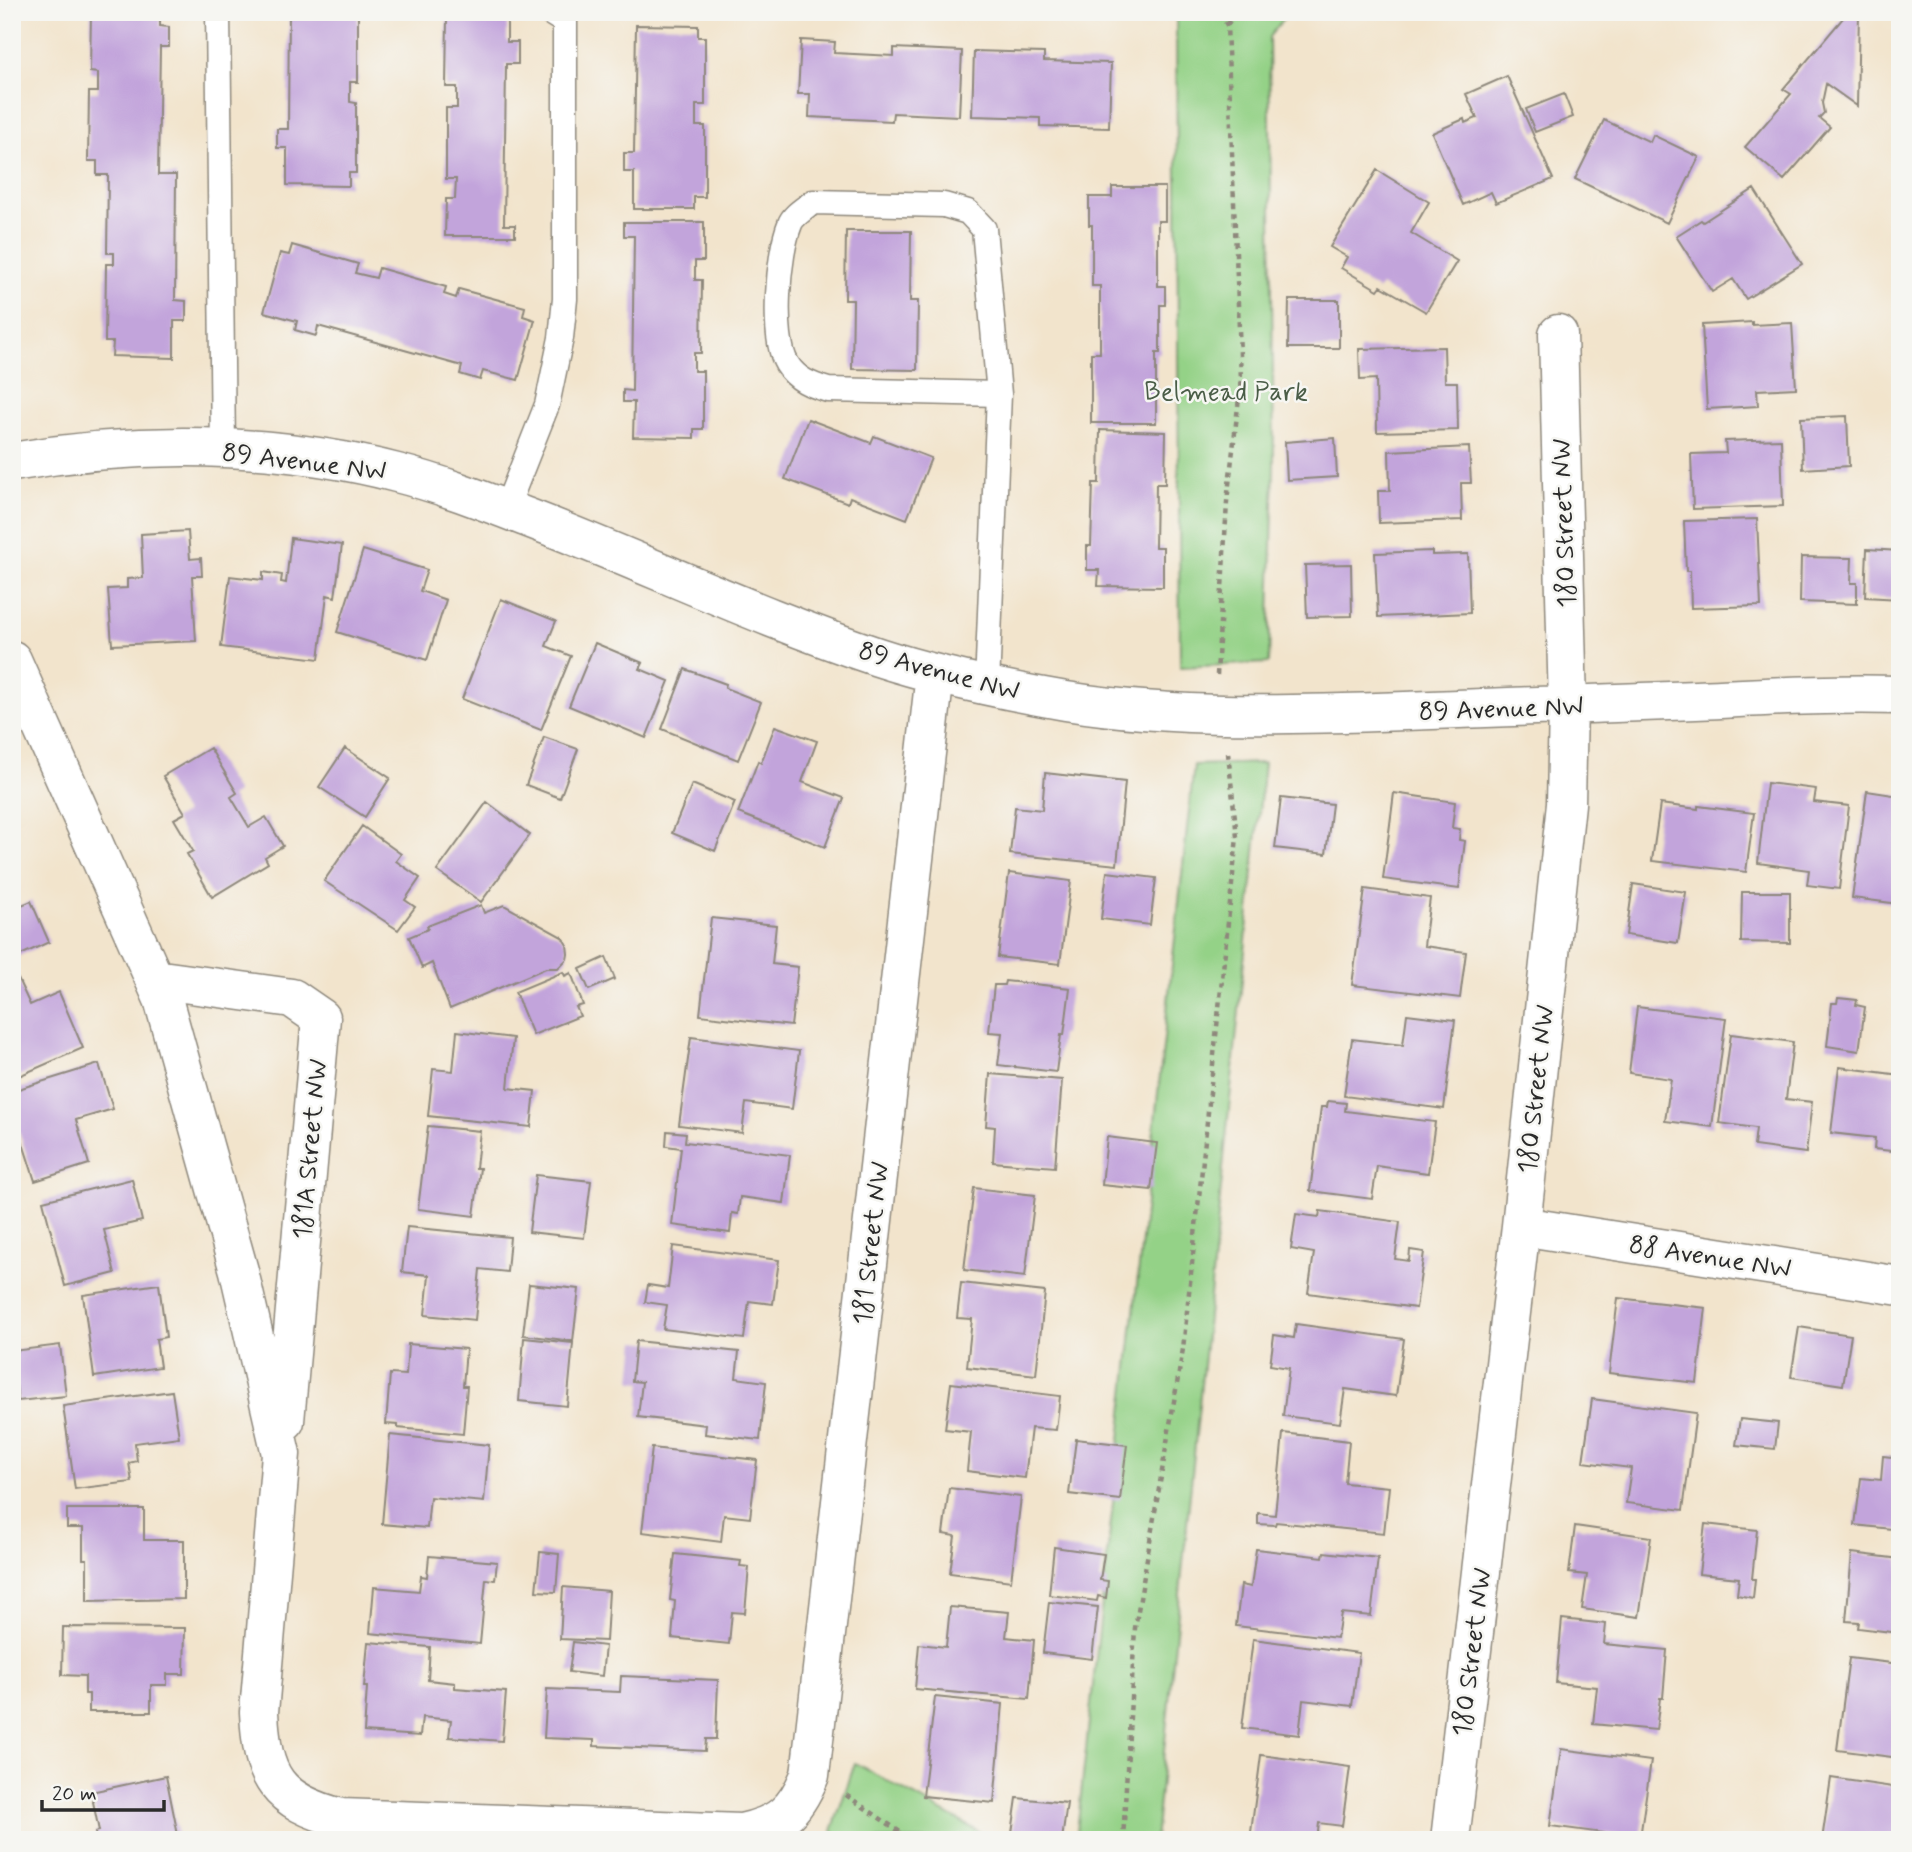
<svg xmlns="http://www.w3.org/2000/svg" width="1912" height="1852" viewBox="0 0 1912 1852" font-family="Mynerve,sans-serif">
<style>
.green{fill:#94d287;stroke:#607e59;stroke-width:2}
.building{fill:#c2a4db}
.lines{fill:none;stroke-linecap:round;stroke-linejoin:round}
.lane-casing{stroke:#8e887c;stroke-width:27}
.street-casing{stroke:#8e887c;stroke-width:41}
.path{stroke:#8e887c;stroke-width:4.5;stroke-dasharray:5 5;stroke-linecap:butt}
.lane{stroke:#fff;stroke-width:24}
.street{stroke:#fff;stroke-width:38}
.labels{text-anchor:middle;stroke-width:5;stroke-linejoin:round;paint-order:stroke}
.park-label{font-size:26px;fill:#4a5d47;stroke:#f6f6f2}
.street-label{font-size:26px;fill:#2b2b2b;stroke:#f6f6f2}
</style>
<rect width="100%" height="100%" fill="#f6f6f2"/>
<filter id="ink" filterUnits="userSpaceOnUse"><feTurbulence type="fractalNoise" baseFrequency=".0143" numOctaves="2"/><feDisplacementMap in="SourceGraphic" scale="14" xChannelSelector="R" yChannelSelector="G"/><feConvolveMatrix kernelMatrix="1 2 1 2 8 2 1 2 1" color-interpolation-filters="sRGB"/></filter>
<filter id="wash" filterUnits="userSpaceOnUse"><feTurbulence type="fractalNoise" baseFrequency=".00686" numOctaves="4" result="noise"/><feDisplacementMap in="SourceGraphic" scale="28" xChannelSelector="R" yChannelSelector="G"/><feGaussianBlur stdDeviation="1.57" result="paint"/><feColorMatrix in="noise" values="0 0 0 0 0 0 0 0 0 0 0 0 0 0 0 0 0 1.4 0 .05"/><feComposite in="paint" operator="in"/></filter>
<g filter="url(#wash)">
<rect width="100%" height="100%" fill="#f2e4cc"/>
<path class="green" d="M 1142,12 L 1289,12 L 1269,37 L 1274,465 L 1269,663 L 1180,667 L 1176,15 Z
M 1264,763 L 1155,1840 L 1076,1840 L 1194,765 Z
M 855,1763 L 994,1840 L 846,1840 L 832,1831 Z"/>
<g id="blocks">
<path class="building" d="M 91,12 L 160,12 L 160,26 L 169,27 L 169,47 L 160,47 L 158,175 L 176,175 L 175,300 L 186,301 L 186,321 L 174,321 L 174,358 L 112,356 L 113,342 L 105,342 L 106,264 L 114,264 L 114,253 L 107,253 L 108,175 L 97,175 L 97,161 L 88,161 L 89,92 L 98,92 L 98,73 L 90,72 Z
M 289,12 L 358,13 L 358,82 L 350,82 L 350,102 L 356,103 L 356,173 L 349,173 L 349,186 L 287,185 L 287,148 L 277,148 L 277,129 L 288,129 Z
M 457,12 L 507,12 L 507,42 L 518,42 L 518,64 L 506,64 L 504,225 L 515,225 L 515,236 L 445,236 L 446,199 L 455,199 L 456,179 L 446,179 L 446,108 L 457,108 L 457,87 L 446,87 L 447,16 L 457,16 Z
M 1848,12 L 1859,12 L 1857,106 L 1826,84 L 1822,103 L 1824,113 L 1819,118 L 1830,127 L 1784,180 L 1745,147 L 1791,94 L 1783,89 Z
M 636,25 L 698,26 L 698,37 L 705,37 L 705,105 L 696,105 L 696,126 L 705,126 L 705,197 L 694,197 L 694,209 L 634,209 L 634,172 L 624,172 L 624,153 L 634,153 Z
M 801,40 L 835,42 L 834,53 L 894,56 L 894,48 L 962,51 L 959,116 L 893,113 L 892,121 L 809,117 L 810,94 L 798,94 Z
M 974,51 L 1044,53 L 1044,61 L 1111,63 L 1109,128 L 1040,126 L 1040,118 L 972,116 Z
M 1507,76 L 1553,179 L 1496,203 L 1491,192 L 1463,205 L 1432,133 L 1464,119 L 1465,123 L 1477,118 L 1466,94 Z
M 1564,94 L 1573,117 L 1535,132 L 1526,109 Z
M 1604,120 L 1650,142 L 1653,135 L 1699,157 L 1667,223 L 1575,179 Z
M 1377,170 L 1429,202 L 1411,233 L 1457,261 L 1426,312 L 1381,286 L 1378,290 L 1341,268 L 1347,257 L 1330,247 Z
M 1112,187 L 1165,187 L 1165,221 L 1158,221 L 1158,286 L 1165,286 L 1165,305 L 1160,305 L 1160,353 L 1156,353 L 1156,423 L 1091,423 L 1091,353 L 1100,353 L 1100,286 L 1092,286 L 1092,225 L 1089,225 L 1089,197 L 1112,197 Z
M 1754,189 L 1802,264 L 1746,299 L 1733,279 L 1712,292 L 1676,236 L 1701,220 L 1703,222 Z
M 12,201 L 17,201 L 16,272 L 12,272 Z
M 624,222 L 704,222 L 704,261 L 695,261 L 695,280 L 702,280 L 701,353 L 694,353 L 694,371 L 703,371 L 703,429 L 694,429 L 694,438 L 633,437 L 634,402 L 623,402 L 623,390 L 632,391 L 634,236 L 624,236 Z
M 846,231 L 911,231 L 910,301 L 918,301 L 917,370 L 852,369 L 853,300 L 845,300 Z
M 292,245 L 358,264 L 355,273 L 376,278 L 379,268 L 446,287 L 444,294 L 456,298 L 459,289 L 525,307 L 523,316 L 535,320 L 518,380 L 483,371 L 480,380 L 460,374 L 462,366 L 318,326 L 316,336 L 295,330 L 297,321 L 264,312 L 280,253 L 289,255 Z
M 12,291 L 17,291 L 16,363 L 12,363 Z
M 1289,300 L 1339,300 L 1339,348 L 1288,348 Z
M 1752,322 L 1752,325 L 1792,323 L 1796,388 L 1757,390 L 1758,406 L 1707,409 L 1702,325 Z
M 1444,347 L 1445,382 L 1457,382 L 1458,430 L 1377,432 L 1376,379 L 1360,380 L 1359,349 Z
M 1847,416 L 1849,466 L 1803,469 L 1801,418 Z
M 808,419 L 871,443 L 874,436 L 931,458 L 907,519 L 850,497 L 848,503 L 785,479 Z
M 1100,430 L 1166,432 L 1165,484 L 1156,484 L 1155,547 L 1163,547 L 1163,587 L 1098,586 L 1099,570 L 1087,570 L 1087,546 L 1091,546 L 1093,483 L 1099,483 Z
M 1335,438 L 1337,477 L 1287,480 L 1285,442 Z
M 1781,439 L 1783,506 L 1693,509 L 1691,454 L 1726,453 L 1725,441 Z
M 1469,447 L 1471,483 L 1461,483 L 1462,520 L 1379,523 L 1378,491 L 1390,491 L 1389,451 Z
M 1757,519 L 1761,606 L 1691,608 L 1690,571 L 1686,571 L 1684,521 Z
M 188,531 L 190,559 L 201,558 L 202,576 L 192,576 L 196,641 L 112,645 L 108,589 L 127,588 L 127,579 L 143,578 L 141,534 Z
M 291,538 L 342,545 L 335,597 L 327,595 L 319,659 L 221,647 L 230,576 L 263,580 L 263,572 L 282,575 L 281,582 L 286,583 Z
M 1867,549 L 1900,551 L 1900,599 L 1865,597 Z
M 363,550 L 427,570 L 420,591 L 446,600 L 427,660 L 337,632 Z
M 1432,551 L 1432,555 L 1468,554 L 1470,613 L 1378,617 L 1375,553 Z
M 1801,557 L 1852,558 L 1851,583 L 1857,583 L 1857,604 L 1800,602 Z
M 1351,564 L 1352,616 L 1307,617 L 1305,565 Z
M 501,599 L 556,621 L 546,646 L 571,656 L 541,730 L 462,699 Z
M 595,643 L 643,663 L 640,669 L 669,681 L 646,738 L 569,706 Z
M 685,669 L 726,684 L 725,688 L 761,702 L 738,760 L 662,729 Z
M 775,726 L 817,741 L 802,782 L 844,798 L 825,847 L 738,813 L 758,761 L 761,763 Z
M 544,737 L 578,749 L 560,798 L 526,785 Z
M 210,748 L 237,793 L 231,797 L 249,827 L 266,817 L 283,846 L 265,857 L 268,863 L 212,897 L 187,854 L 193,851 L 174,819 L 185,813 L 163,776 Z
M 345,748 L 390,778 L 365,817 L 319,787 Z
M 1045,773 L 1125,782 L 1117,865 L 1010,854 L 1015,807 L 1042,810 Z
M 1767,783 L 1816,789 L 1814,802 L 1849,806 L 1839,889 L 1807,885 L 1809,870 L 1758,863 Z
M 692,784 L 735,802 L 715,851 L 672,833 Z
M 1867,791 L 1900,796 L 1900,904 L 1852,898 Z
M 1394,793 L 1455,802 L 1452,828 L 1460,829 L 1459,840 L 1465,841 L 1459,889 L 1383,879 Z
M 1281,798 L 1332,804 L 1326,854 L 1275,848 Z
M 487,802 L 530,835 L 481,902 L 437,871 Z
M 1660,804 L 1698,809 L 1698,806 L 1754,813 L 1746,872 L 1652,861 Z
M 362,826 L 401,854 L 396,861 L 420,878 L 405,900 L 415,907 L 398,930 L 324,881 Z
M 1107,872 L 1156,878 L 1150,925 L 1101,919 Z
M 1009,873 L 1071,881 L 1060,964 L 998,957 Z
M 1633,884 L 1686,892 L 1678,943 L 1626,935 Z
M 1365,889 L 1430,898 L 1424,946 L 1466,952 L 1460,998 L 1352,985 Z
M 1742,892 L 1790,892 L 1790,943 L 1741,942 Z
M 12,897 L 17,907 L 31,901 L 49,942 L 12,959 Z
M 481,905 L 484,913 L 504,905 L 562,937 L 567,945 L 568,954 L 567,959 L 558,968 L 546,968 L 450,1009 L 432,963 L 422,968 L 409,937 L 428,929 L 427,926 Z
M 711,918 L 776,925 L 772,964 L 798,967 L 791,1026 L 700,1015 Z
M 606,957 L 615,979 L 589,990 L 580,969 Z
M 563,972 L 565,976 L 571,973 L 583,1005 L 576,1007 L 580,1016 L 533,1035 L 515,992 Z
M 18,979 L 30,1005 L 59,992 L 83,1048 L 12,1079 L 12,982 Z
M 1005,981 L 1070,988 L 1064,1035 L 1061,1035 L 1056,1072 L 998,1065 L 1002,1033 L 989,1032 L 994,985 L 1004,985 Z
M 1838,998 L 1857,1000 L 1856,1005 L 1865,1007 L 1859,1051 L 1827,1046 L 1832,1003 L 1837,1003 Z
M 1637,1007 L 1726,1018 L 1712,1127 L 1665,1121 L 1671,1079 L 1629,1073 Z
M 1407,1014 L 1455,1020 L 1444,1109 L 1344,1096 L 1352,1039 L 1403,1045 Z
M 457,1031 L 513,1038 L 508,1088 L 535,1091 L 531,1127 L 428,1116 L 433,1069 L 453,1071 Z
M 1731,1034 L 1793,1042 L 1786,1099 L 1812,1102 L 1806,1153 L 1754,1146 L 1756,1128 L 1719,1123 Z
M 691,1037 L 799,1051 L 792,1109 L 746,1103 L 742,1133 L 679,1125 Z
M 99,1064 L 113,1109 L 76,1120 L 89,1164 L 35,1181 L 12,1109 L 12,1091 Z
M 1839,1067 L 1900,1075 L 1900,1152 L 1874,1149 L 1875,1138 L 1831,1133 Z
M 990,1074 L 1062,1080 L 1055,1167 L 993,1162 L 995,1127 L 986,1126 Z
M 1328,1101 L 1346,1103 L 1345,1111 L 1435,1122 L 1428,1173 L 1377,1166 L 1372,1199 L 1310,1191 L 1321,1107 L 1327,1107 Z
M 428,1126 L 480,1131 L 476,1168 L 480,1168 L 474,1216 L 418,1209 Z
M 667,1131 L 686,1133 L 685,1142 L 790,1155 L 784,1203 L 740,1197 L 738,1214 L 732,1213 L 730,1233 L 672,1225 L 681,1148 L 666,1146 Z
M 1107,1137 L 1157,1143 L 1151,1190 L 1102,1185 Z
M 536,1175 L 591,1181 L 584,1238 L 529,1232 Z
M 132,1179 L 142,1221 L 104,1230 L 115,1273 L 65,1286 L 43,1201 Z
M 974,1188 L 1035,1195 L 1025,1277 L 964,1270 Z
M 1320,1211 L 1400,1222 L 1395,1259 L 1409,1261 L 1410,1250 L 1424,1252 L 1416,1308 L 1308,1293 L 1314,1253 L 1291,1249 L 1296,1214 L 1319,1217 Z
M 407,1227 L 510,1237 L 507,1272 L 480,1269 L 475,1320 L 425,1315 L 429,1275 L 402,1272 Z
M 673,1246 L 779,1260 L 773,1304 L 749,1301 L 744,1339 L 663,1329 L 667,1305 L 645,1302 L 648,1285 L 668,1288 Z
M 961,1283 L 1045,1292 L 1036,1375 L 967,1367 L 972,1319 L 957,1318 Z
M 159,1284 L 166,1337 L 156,1339 L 160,1367 L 94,1377 L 83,1295 Z
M 529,1284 L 579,1289 L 573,1341 L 523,1335 Z
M 1618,1298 L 1706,1308 L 1697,1383 L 1609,1373 Z
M 1296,1324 L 1404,1339 L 1396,1396 L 1345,1389 L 1340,1423 L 1283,1416 L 1289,1368 L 1270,1365 L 1274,1335 L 1294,1338 Z
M 1799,1327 L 1851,1335 L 1843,1385 L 1791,1377 Z
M 524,1338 L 573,1343 L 567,1406 L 519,1401 Z
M 636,1341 L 739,1352 L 736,1378 L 766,1382 L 760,1440 L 705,1434 L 706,1425 L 638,1417 L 642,1382 L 632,1381 Z
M 408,1344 L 466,1349 L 463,1386 L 467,1386 L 463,1434 L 398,1428 L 398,1425 L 386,1424 L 390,1374 L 406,1375 Z
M 60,1345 L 66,1396 L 18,1401 L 12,1351 Z
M 951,1383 L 1060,1396 L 1056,1430 L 1031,1428 L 1025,1478 L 967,1471 L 971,1432 L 945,1429 Z
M 172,1391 L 179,1437 L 135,1443 L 137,1461 L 129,1463 L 132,1482 L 75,1489 L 63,1406 Z
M 1592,1399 L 1696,1413 L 1683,1510 L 1626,1503 L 1631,1468 L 1583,1462 Z
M 1740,1419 L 1778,1423 L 1775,1449 L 1736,1445 Z
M 1283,1433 L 1349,1441 L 1345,1483 L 1389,1487 L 1384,1533 L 1276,1522 L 1275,1525 L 1258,1524 L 1258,1513 L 1275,1515 Z
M 390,1435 L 489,1445 L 484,1502 L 430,1497 L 427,1528 L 382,1524 Z
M 1076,1439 L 1127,1445 L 1120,1500 L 1069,1494 Z
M 652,1448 L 757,1460 L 750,1518 L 724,1515 L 721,1542 L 642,1532 Z
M 1883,1456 L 1900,1458 L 1900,1530 L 1855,1525 L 1861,1478 L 1881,1480 Z
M 949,1488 L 1021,1497 L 1011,1581 L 950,1573 L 955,1536 L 943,1534 Z
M 67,1509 L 144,1509 L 144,1540 L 184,1540 L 184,1599 L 87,1601 L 87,1559 L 83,1559 L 83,1528 L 67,1528 Z
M 1705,1524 L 1757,1530 L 1752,1579 L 1755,1579 L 1753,1598 L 1737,1595 L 1739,1578 L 1699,1574 Z
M 1575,1526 L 1651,1537 L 1639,1617 L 1582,1609 L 1587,1575 L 1569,1573 Z
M 1054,1547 L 1104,1554 L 1100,1580 L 1108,1581 L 1106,1598 L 1098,1596 L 1097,1601 L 1049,1595 Z
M 1256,1549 L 1323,1557 L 1324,1552 L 1378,1558 L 1371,1616 L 1341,1613 L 1337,1638 L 1236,1626 L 1241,1585 L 1251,1587 Z
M 540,1552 L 559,1554 L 556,1592 L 536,1591 Z
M 1852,1553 L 1900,1559 L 1900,1633 L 1858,1628 L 1859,1622 L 1846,1621 Z
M 675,1554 L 741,1561 L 740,1566 L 749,1567 L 745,1613 L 732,1612 L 729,1644 L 672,1638 L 675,1601 L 670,1600 Z
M 429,1556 L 497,1562 L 495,1580 L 486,1579 L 480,1644 L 370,1633 L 374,1587 L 419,1591 L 421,1576 L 427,1577 Z
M 563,1587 L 609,1591 L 606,1641 L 560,1639 Z
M 1049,1602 L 1098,1607 L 1092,1659 L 1043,1653 Z
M 950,1607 L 1009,1612 L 1006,1637 L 1034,1640 L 1029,1699 L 915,1689 L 919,1644 L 946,1647 Z
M 1562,1619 L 1606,1624 L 1604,1644 L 1667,1650 L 1663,1698 L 1660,1698 L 1656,1730 L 1593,1724 L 1597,1687 L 1556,1683 Z
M 63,1627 L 185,1628 L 184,1674 L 167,1674 L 167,1685 L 151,1685 L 151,1712 L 89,1712 L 89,1694 L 85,1694 L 85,1676 L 62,1675 Z
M 1253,1639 L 1359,1653 L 1352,1706 L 1303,1700 L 1299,1735 L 1242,1728 Z
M 368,1642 L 430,1647 L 428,1680 L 455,1683 L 455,1688 L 506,1692 L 502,1741 L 449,1737 L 451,1720 L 422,1717 L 420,1736 L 364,1732 L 367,1687 L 364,1687 Z
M 573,1642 L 605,1646 L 602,1676 L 569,1672 Z
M 1849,1658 L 1900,1664 L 1900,1758 L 1837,1750 Z
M 621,1676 L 718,1680 L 716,1739 L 706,1739 L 705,1751 L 594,1746 L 594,1740 L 544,1738 L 547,1689 L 620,1692 Z
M 935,1697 L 1003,1704 L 994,1803 L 923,1796 Z
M 1561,1749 L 1651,1761 L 1640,1838 L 1550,1826 Z
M 1261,1755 L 1350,1767 L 1342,1826 L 1319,1823 L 1317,1840 L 1250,1840 Z
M 166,1776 L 179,1840 L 96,1840 L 95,1832 L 99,1831 L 91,1792 Z
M 1831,1778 L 1900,1788 L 1900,1840 L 1822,1840 Z
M 1017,1798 L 1067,1803 L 1062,1840 L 1011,1840 Z"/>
</g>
</g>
<g filter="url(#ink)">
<use href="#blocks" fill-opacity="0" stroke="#8e887c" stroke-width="2"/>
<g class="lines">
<defs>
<path id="lane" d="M 218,12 L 223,449
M 506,509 L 547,405 L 561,338 L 565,299 L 565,22 L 549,12
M 987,686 L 999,394 L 828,390 C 811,385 797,380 787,364 C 771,337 778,253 790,224 C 793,215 806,208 813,202 L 944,205 L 968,212 L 984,229 L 999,394"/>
<path id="street" d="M 12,462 C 138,440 273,441 397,473 C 441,484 484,501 526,517 C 644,562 758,617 878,657 C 939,677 1003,690 1066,701 C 1179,719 1292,715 1405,711 C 1502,708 1599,704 1696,700 C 1764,697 1832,693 1900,695
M 12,660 L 163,999 L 239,1271 L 281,1454 L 259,1712 C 262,1777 276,1801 341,1818 L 741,1833 C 779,1825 795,1812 810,1775 L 935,674
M 154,979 L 292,998 L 321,1018 L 285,1421
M 1521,1226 L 1900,1286
M 1450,1840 L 1521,1226 L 1566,804 L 1568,705 L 1558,334"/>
</defs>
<use href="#lane" class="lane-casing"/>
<use href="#street" class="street-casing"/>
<path class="path" d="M 1227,25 L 1236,12
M 1217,675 L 1227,502 L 1241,380 L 1227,25 L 1219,12
M 846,1795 L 912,1840
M 1123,1840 L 1135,1628 L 1183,1349 L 1237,837 L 1228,753"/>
<use href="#lane" class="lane"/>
<use href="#street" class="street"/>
</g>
</g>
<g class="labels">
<g class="park-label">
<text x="1226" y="400">Belmead Park</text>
</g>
<g class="street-label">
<text transform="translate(304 461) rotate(7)" y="9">89 Avenue NW</text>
<text transform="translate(1563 523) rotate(-92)" y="9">180 Street NW</text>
<text transform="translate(939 670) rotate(15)" y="9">89 Avenue NW</text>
<text transform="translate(1501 708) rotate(-2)" y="9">89 Avenue NW</text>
<text transform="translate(1535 1089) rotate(-84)" y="9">180 Street NW</text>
<text transform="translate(309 1149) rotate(-85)" y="9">181A Street NW</text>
<text transform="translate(870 1243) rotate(-84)" y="9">181 Street NW</text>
<text transform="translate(1710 1256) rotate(9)" y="9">88 Avenue NW</text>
<text transform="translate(1471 1652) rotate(-83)" y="9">180 Street NW</text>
</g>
</g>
<rect width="1912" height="1852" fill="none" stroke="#f6f6f2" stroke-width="42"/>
<path d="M42 1800v10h122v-10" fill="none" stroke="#2b2b2b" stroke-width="3.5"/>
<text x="52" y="1800" font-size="21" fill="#2b2b2b" stroke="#f6f6f2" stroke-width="5" paint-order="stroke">20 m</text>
</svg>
